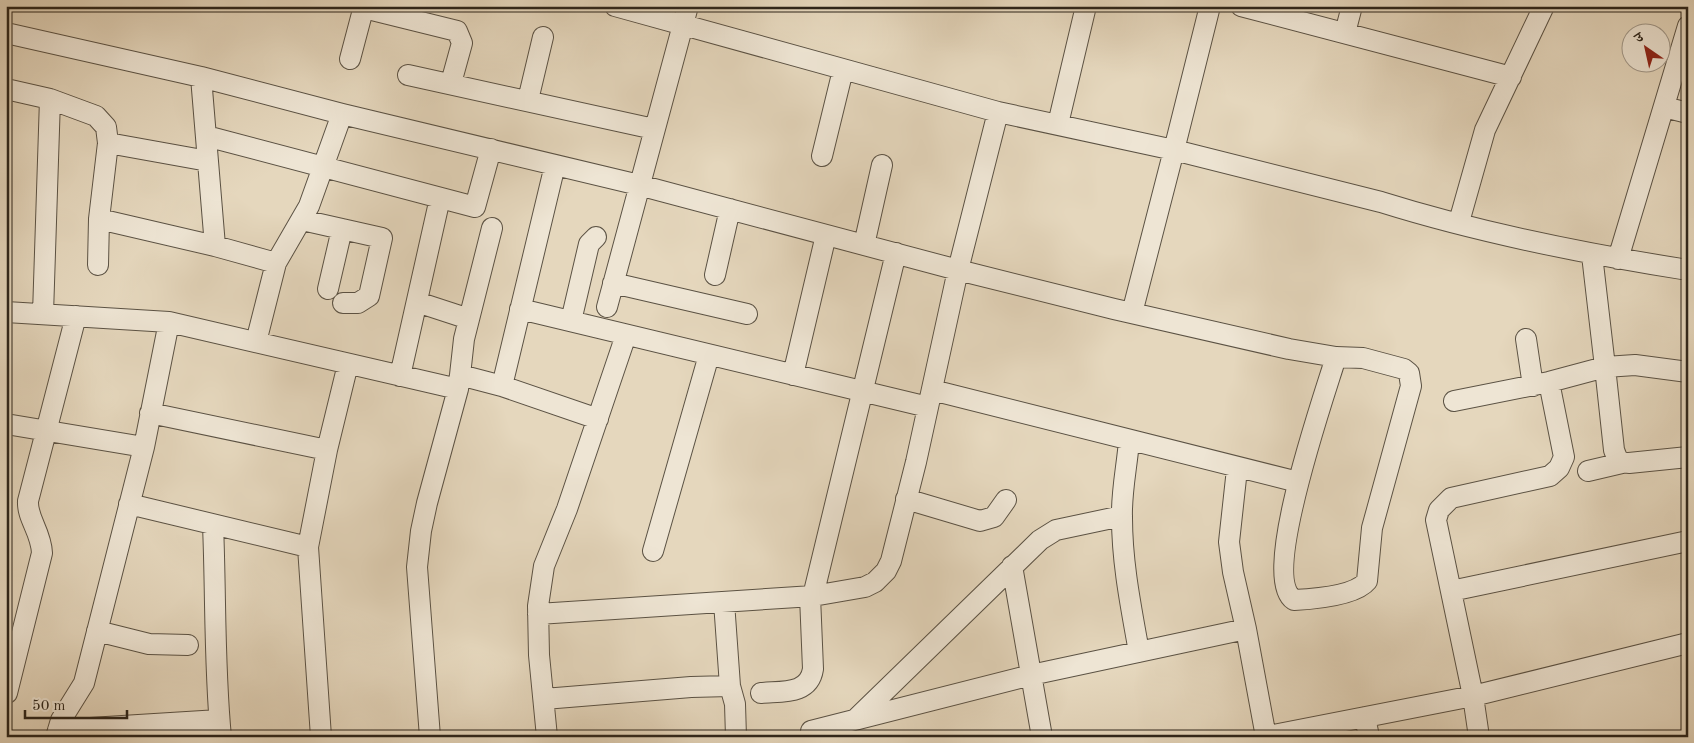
<svg xmlns="http://www.w3.org/2000/svg" width="1694" height="743" viewBox="0 0 1694 743" font-family="'Old Standard TT','Noto Serif Devanagari',serif">
<style>
.lines{fill:none;stroke-linecap:round;stroke-linejoin:round}
.minor-casing{stroke:#5b5244;stroke-width:22}
.minor{stroke:#eee5d4;stroke-width:20}
</style>
<rect width="100%" height="100%" fill="#e5d7bd"/>
<filter id="stains"><feTurbulence type="fractalNoise" baseFrequency=".004" numOctaves="4"/><feColorMatrix values="0 0 0 0 .2 0 0 0 0 .09 0 0 0 0 .02 0 0 0 .5 -.17"/></filter>
<radialGradient id="worn" r=".72"><stop offset=".6" stop-color="#630" stop-opacity="0"/><stop offset="1" stop-color="#630" stop-opacity=".3"/></radialGradient>
<g class="lines">
<defs>
<path id="minor" d="M 615,6 L 998,112 L 1174,150 L 1210,6
M 1241,6 L 1511,77
M 364,8 L 457,31 L 462,43 L 451,83
M 6,33 L 201,77 L 342,114 L 639,185 L 958,270 L 916,462 L 891,561 L 886,571 L 875,582 L 865,587 L 813,596 L 538,614
M 1345,33 L 1352,6
M 350,59 L 364,6
M 408,75 L 654,129
M 201,77 L 215,246 L 276,263 L 309,206 L 342,114
M 6,89 L 50,99 L 43,314
M 50,99 L 96,116 L 106,127 L 108,143
M 528,100 L 543,37
M 1664,107 L 1688,113
M 998,112 L 958,270 L 1114,309 L 1289,349 L 1336,357 L 1363,358 L 1404,369 L 1409,373 L 1411,386 L 1372,528 L 1367,581 C 1355,596 1313,599 1294,600 C 1260,577 1325,394 1336,357
M 1058,124 L 1086,6
M 206,136 L 475,207 L 491,149
M 822,156 L 843,70
M 208,161 L 108,143 L 99,219 L 215,246
M 302,220 L 382,238 L 369,296 L 358,303 L 343,303
M 1459,222 L 1485,130 L 1544,6
M 864,245 L 882,165
M 1618,259 L 1688,26
M 98,265 L 99,219
M 715,275 L 730,209
M 613,283 L 747,314
M 328,289 L 342,229
M 417,302 L 469,319
M 607,307 L 688,6
M 520,309 L 928,407
M 6,312 L 169,322 L 458,389 L 427,503 L 421,531 L 417,567 L 430,737
M 1132,313 L 1174,150 L 1381,202 C 1480,233 1586,254 1688,270
M 571,321 L 589,244 L 596,237
M 1526,339 L 1533,386
M 256,342 L 276,263
M 1688,372 L 1635,365 L 1605,367 L 1614,450 C 1617,458 1618,463 1629,463 L 1688,457
M 460,375 L 464,339 L 492,228
M 793,375 L 826,235
M 400,376 L 440,198
M 502,386 L 598,419
M 458,389 L 460,375 L 502,386 L 555,165
M 932,390 L 1298,482
M 1454,401 L 1549,382 L 1605,367 L 1592,255
M 150,413 L 327,450
M 6,424 L 144,447
M 1129,441 C 1127,466 1121,493 1122,518 C 1122,563 1131,607 1139,652
M 1237,469 L 1229,542 L 1233,572 L 1246,629 L 1266,737
M 1588,471 L 1622,463
M 906,499 L 980,521 L 994,517 L 1006,500
M 129,504 L 308,547
M 213,525 C 216,596 214,666 221,737
M 653,551 L 709,355
M 1012,566 L 1042,737
M 1451,591 L 1688,541
M 813,596 L 896,253
M 724,602 L 730,686
M 97,631 L 149,644 L 188,645
M 7,693 L 42,553 C 41,531 27,519 28,501 L 76,316
M 761,693 C 782,691 809,695 813,669 L 810,596
M 544,699 L 691,687 L 730,686 L 735,704 L 736,737
M 1365,717 L 1369,737
M 857,718 L 1040,540 L 1056,530 L 1122,516
M 58,730 L 219,720
M 811,731 L 1031,675 L 1246,629
M 56,737 L 61,720 L 84,683 L 144,447 L 169,322
M 321,737 L 308,547 L 327,450 L 348,364
M 547,737 L 539,655 L 538,606 L 544,566 L 567,509 L 626,335
M 1263,737 L 1473,696 L 1688,643
M 1479,737 L 1473,696 L 1436,520 L 1439,510 L 1451,498 L 1550,476 L 1559,468 L 1564,457 L 1549,382"/>
</defs>
<use href="#minor" class="minor-casing"/>
<use href="#minor" class="minor"/>
</g>
<rect width="1694" height="743" fill="none" stroke="#e5d7bd" stroke-width="25"/>
<rect x="8" y="8" width="1679" height="728" fill="none" stroke="#2d251b" stroke-width="2.5"/>
<rect x="12" y="12" width="1669" height="718" fill="none" stroke="#2d251b"/>
<g transform="translate(1646 48) rotate(326)"><circle r="24" fill="#eee5d4" stroke="#a1988a"/>
<path d="M0-4L9 19L0 12L-9 19Z" fill="#8f2418"/>
<text y="-8" font-size="14" font-weight="bold" text-anchor="middle" fill="#2d251b">उ</text>
</g>
<path d="M25 710v8h102v-8" fill="none" stroke="#2d251b" stroke-width="2.5"/>
<text x="32" y="710" font-size="15" fill="#2d251b" stroke="#eee5d4" stroke-width="4" paint-order="stroke">50 m</text>
<rect width="100%" height="100%" filter="url(#stains)"/>
<rect width="100%" height="100%" fill="url(#worn)"/>
</svg>
